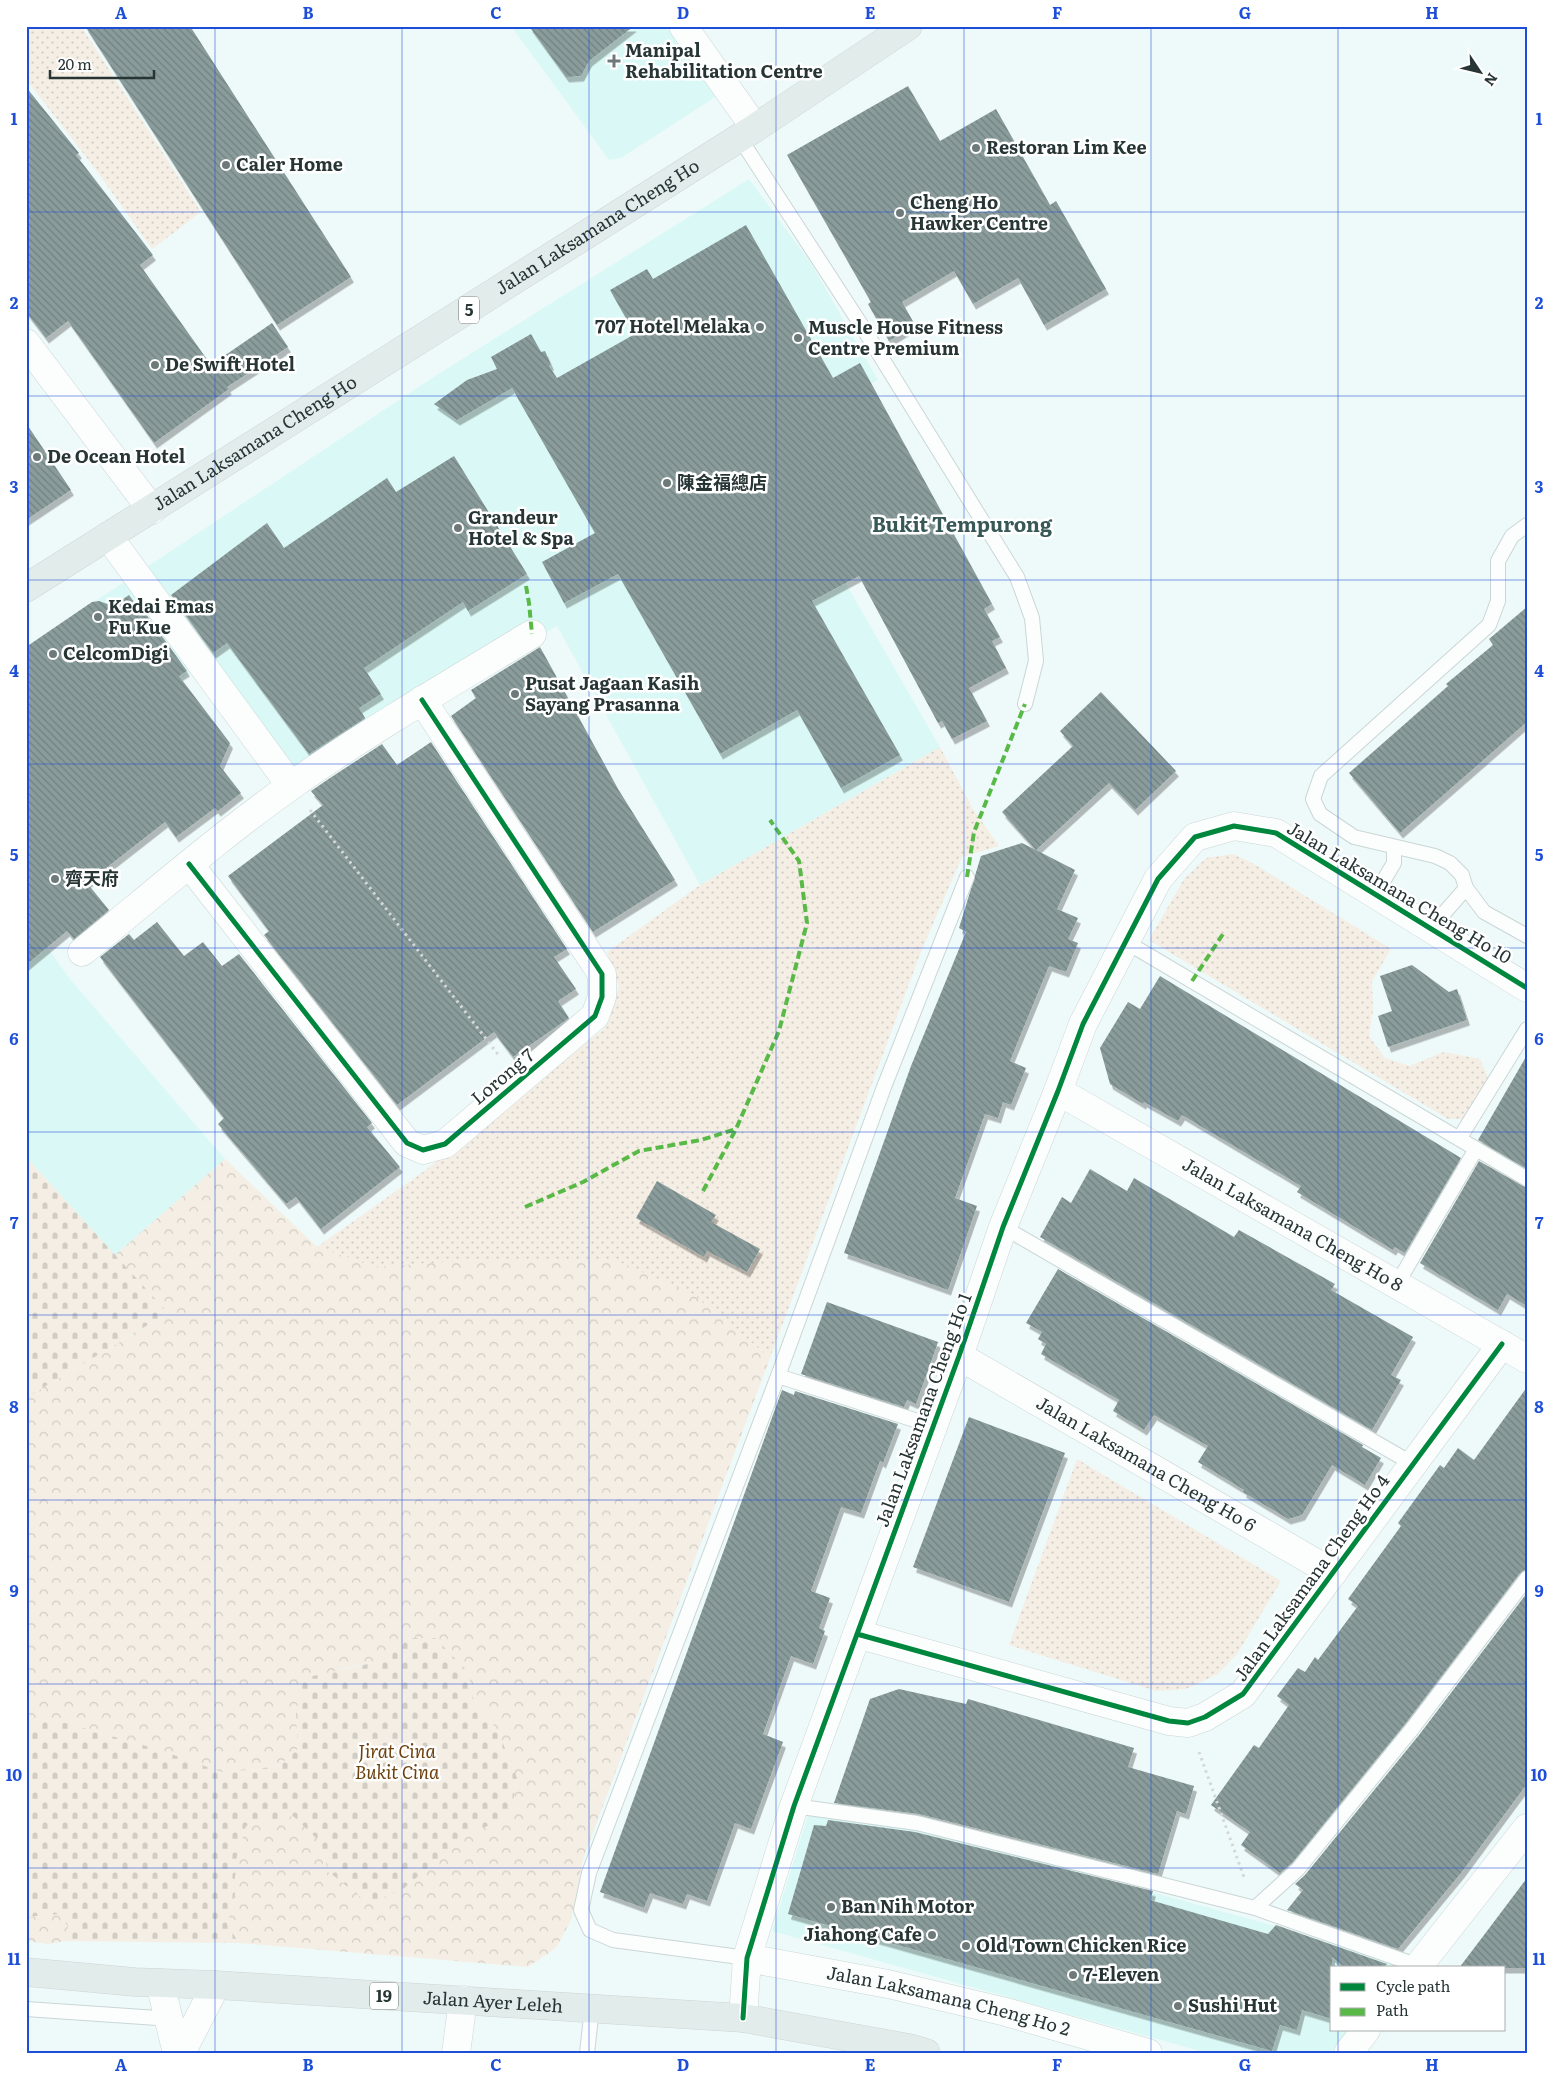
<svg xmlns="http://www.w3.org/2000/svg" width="1553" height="2079" viewBox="0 0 1553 2079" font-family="Literata,'Noto Sans SC',serif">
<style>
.built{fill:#daf9f6}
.grass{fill:url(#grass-dots)}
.forest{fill:url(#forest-crowns)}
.cemetery{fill:url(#cemetery-stones)}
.building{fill:url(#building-back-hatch);filter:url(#shadow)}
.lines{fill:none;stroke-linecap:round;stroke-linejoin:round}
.service-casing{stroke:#cad6d5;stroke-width:16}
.minor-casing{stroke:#cad6d5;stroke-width:29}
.primary-casing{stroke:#cdd5d4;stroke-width:29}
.path{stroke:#d3d8d7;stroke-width:3;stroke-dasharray:2.5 4;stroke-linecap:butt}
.service{stroke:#fcfefe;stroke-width:14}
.minor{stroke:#fcfefe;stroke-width:28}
.primary{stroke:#e2eceb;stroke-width:28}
.quiet{stroke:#58b947;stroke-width:4;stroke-dasharray:8 4;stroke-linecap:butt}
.cycleway-casing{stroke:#fff;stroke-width:8}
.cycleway{stroke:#00873e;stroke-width:5}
.grid{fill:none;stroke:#1d4ed8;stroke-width:1;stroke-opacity:0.55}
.poi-dot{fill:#6d7a79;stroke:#fff;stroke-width:2}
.labels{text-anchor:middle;stroke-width:5;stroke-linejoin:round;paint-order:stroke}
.shield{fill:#fff;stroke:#687271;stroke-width:1}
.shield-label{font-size:16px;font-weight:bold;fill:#273534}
.poi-label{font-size:18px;font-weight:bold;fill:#273534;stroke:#fff;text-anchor:start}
.street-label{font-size:18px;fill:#273534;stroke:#fff}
.park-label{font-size:18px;font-style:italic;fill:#6d410e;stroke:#fff}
.quarter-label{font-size:20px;font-weight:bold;fill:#375856;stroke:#fff}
.neatline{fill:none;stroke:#1d4ed8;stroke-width:2}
.grid-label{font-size:16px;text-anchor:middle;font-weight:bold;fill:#1d4ed8}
</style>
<defs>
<pattern id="grass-dots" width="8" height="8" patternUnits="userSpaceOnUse" patternTransform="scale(1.25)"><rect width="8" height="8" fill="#f4eee4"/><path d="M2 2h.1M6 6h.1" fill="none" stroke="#d1cdc4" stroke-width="1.8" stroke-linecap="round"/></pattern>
<pattern id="forest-crowns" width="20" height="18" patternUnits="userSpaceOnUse" patternTransform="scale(1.25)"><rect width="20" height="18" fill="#f4eee4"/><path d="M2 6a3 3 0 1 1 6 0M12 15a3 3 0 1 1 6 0" fill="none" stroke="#d1cdc4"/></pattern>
<pattern id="cemetery-stones" width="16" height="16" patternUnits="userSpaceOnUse" patternTransform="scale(1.25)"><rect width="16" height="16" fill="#f4eee4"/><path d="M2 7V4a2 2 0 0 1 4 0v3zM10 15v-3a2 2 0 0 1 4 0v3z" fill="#d1cdc4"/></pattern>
<pattern id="building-back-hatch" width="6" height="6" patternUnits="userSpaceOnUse" patternTransform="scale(1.25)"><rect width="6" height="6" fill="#8a9d9c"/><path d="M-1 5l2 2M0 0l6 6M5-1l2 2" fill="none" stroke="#718180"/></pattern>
<filter id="shadow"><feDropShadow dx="3" dy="5.5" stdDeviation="0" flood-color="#0004"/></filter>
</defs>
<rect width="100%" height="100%" fill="#eefaf9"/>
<path class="built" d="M 511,26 L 667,26 L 717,96 L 621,158 L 609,160 Z
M 749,179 L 811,263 L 878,380 L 765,443 L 940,747 L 700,885 L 557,626 L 391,728 L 290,798 L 193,671 L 64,765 L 26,647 L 432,378 Z
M 26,922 L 47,947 L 70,979 L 225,1159 L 115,1255 L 26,1157 Z
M 808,1815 L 910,1826 L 1283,1928 L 1399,1966 L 1397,1968 L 1332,1968 L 1332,2030 L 1348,2030 L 1331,2053 L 1207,2053 L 772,1931 Z"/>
<path class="grass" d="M 26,26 L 81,26 L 201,212 L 152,249 L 96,170 L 26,79 Z
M 940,747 L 973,809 L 999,846 L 962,857 L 922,949 L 770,1358 L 692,1294 L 478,1260 L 375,1267 L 317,1247 L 423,1172 L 604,1029 L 619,987 L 607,952 L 700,885 Z
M 1233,854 L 1254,864 L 1391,949 L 1372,981 L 1373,1010 L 1369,1036 L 1385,1058 L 1409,1066 L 1444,1052 L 1480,1059 L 1488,1078 L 1463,1119 L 1448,1119 L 1149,940 L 1184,879 L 1206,858 Z
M 1077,1459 L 1281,1581 L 1237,1654 L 1218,1674 L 1186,1689 L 1156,1691 L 1009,1645 Z"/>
<path class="forest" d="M 225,1159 L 317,1247 L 375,1267 L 478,1260 L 615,1260 L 692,1294 L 770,1358 L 583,1859 L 571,1920 L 556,1948 L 528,1967 L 239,1943 L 227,1924 L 235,1894 L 235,1863 L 246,1826 L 293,1815 L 318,1840 L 329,1873 L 402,1890 L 468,1834 L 510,1817 L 517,1778 L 498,1731 L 473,1698 L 468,1672 L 409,1638 L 387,1660 L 341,1669 L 296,1712 L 298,1749 L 279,1766 L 224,1773 L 157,1749 L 62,1722 L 26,1718 L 26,1398 L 167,1314 L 115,1255 Z
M 58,1914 L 67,1925 L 67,1941 L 48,1944 L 26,1941 L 26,1917 Z"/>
<path class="cemetery" d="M 26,1157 L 168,1313 L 26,1398 Z
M 409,1638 L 435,1638 L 468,1672 L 473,1698 L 498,1731 L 517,1778 L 510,1817 L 468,1834 L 402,1890 L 368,1903 L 329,1872 L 318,1840 L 293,1816 L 246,1826 L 235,1863 L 235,1894 L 227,1924 L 239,1943 L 67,1941 L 67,1925 L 58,1914 L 26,1917 L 26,1718 L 62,1722 L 157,1749 L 224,1773 L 279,1766 L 298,1749 L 296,1712 L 304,1678 L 386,1660 Z"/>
<path class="building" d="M 85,26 L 190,26 L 351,277 L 277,325 Z
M 529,26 L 634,26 L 589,61 L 581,76 L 566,77 Z
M 908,86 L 940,141 L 996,109 L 1050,205 L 1056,201 L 1106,289 L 1044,325 L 1018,278 L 973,304 L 954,271 L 902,302 L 915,325 L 889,341 L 868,304 L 871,302 L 787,155 Z
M 26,87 L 79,153 L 76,155 L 153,255 L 140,265 L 211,365 L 272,323 L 288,347 L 227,387 L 229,389 L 154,443 L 68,321 L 46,338 L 26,312 Z
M 746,225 L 833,378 L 860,363 L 992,604 L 984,609 L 1000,637 L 992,641 L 1006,668 L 969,688 L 987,721 L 952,739 L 942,721 L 938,723 L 859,576 L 812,601 L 900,755 L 841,788 L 797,710 L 720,754 L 618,574 L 564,603 L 542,562 L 595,533 L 512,388 L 457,420 L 434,404 L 467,380 L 497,369 L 491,357 L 531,334 L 541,352 L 545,351 L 551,365 L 549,366 L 557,378 L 635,334 L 610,290 L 647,269 L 653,279 Z
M 26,423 L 71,490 L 26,520 Z
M 454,456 L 527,574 L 468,611 L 463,602 L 364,668 L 381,694 L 359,708 L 365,718 L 309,754 L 227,643 L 213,653 L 171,595 L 267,523 L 284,548 L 387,478 L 396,492 Z
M 129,595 L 144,616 L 146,614 L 187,671 L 179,676 L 230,743 L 220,766 L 241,793 L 218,811 L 215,808 L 176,837 L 165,822 L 87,883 L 109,910 L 74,939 L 67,931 L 26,965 L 26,647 L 92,602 L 99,601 L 113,606 Z
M 1527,607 L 1527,722 L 1400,833 L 1349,773 L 1448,686 L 1446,684 L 1493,645 L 1489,639 Z
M 540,647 L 618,789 L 675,880 L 593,932 L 451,716 L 476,698 L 471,690 Z
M 1101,692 L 1176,771 L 1135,810 L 1109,783 L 1036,850 L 1075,870 L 1057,909 L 1078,918 L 1068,939 L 1078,943 L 1066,972 L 1049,966 L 1023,1029 L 1010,1061 L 1026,1068 L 1011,1105 L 1003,1102 L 998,1118 L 985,1114 L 955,1198 L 977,1206 L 948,1290 L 844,1253 L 911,1066 L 966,932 L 959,928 L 981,856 L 1022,843 L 1036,850 L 1002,812 L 1073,746 L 1060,731 Z
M 431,742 L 567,949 L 554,957 L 576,989 L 558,1001 L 569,1018 L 513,1057 L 494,1032 L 397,1105 L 264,935 L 269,931 L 228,876 L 323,805 L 311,791 L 330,778 L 382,744 L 397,765 Z
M 157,922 L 184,956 L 203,942 L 222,966 L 239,954 L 372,1123 L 367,1127 L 400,1167 L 321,1229 L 296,1197 L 286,1204 L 218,1124 L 224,1118 L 100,957 L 129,934 L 134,940 Z
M 1412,965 L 1449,992 L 1457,989 L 1467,1020 L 1388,1047 L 1378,1016 L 1392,1011 L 1380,976 Z
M 1160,976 L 1461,1158 L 1405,1253 L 1395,1247 L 1393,1250 L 1297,1192 L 1301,1186 L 1182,1115 L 1178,1121 L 1144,1102 L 1143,1104 L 1110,1084 L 1100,1048 L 1128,1002 L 1140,1009 Z
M 1527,1055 L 1527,1169 L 1478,1140 Z
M 1479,1161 L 1527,1188 L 1527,1306 L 1507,1294 L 1498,1310 L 1420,1263 Z
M 1090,1169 L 1127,1191 L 1134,1178 L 1234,1237 L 1239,1230 L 1335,1284 L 1331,1290 L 1413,1337 L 1391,1375 L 1401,1380 L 1372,1430 L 1040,1237 L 1062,1197 L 1071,1203 Z
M 657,1181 L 716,1215 L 711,1222 L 760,1249 L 747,1272 L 707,1251 L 704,1257 L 636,1218 Z
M 1058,1269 L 1363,1445 L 1362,1447 L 1381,1458 L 1365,1485 L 1332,1465 L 1302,1515 L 1288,1519 L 1243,1492 L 1244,1490 L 1198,1462 L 1208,1446 L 1154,1415 L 1144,1430 L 1113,1411 L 1119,1400 L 1041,1354 L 1046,1344 L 1038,1339 L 1042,1332 L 1026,1323 Z
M 827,1302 L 938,1342 L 916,1404 L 907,1400 L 904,1407 L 801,1374 Z
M 1527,1387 L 1527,1569 L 1520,1573 L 1405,1724 L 1292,1863 L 1280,1873 L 1241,1845 L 1250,1832 L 1211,1805 L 1254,1745 L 1259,1748 L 1289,1705 L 1277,1696 L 1298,1668 L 1305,1672 L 1315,1657 L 1318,1660 L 1358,1606 L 1348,1599 L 1401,1526 L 1398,1523 L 1440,1465 L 1444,1468 L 1458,1448 L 1474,1460 Z
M 782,1390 L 794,1395 L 795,1391 L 898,1424 L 883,1463 L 880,1461 L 861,1513 L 841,1507 L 811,1591 L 830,1598 L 819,1628 L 825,1631 L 813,1664 L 791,1656 L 763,1734 L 783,1742 L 751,1829 L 735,1823 L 707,1901 L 687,1894 L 683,1904 L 650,1893 L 644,1908 L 600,1892 Z
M 969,1417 L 1065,1453 L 1009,1602 L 913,1567 Z
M 1527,1593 L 1527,1784 L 1461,1873 L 1398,1949 L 1287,1910 L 1303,1890 L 1295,1884 L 1305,1875 L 1419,1735 Z
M 899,1689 L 966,1704 L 968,1699 L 1134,1748 L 1128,1767 L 1194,1786 L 1186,1814 L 1177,1811 L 1158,1874 L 919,1814 L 834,1803 L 870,1699 Z
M 828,1820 L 915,1832 L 1153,1891 L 1150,1900 L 1268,1934 L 1276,1925 L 1387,1964 L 1383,1968 L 1345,1968 L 1332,1957 L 1332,2019 L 1302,2010 L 1297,2030 L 1280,2025 L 1272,2051 L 788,1914 L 814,1825 L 826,1826 Z
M 1527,1878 L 1527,1968 L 1459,1968 L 1481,1939 Z"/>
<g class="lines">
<defs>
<path id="service" d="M 739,137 L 860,323 L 1017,577 L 1032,618 L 1036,661 L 1025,704
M 1527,525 L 1512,536 L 1498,561 L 1498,601 L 1489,625 L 1321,776 L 1313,799 L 1320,814 L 1354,837 L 1435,856 L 1450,863 L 1462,875 L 1466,888 L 1484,912 L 1527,936
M 1375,895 L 1394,863 L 1394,847
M 1434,931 L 1445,912 L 1466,888
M 1126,942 L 1527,1179
M 1459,1139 L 1527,1029
M 1003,1227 L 1413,1464
M 1397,1284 L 1476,1149
M 778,1376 L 933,1426
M 794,1806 L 917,1823 L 1255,1908 L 1419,1966
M 1255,1908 L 1298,1869 L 1412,1729 L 1527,1578
M 747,1958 L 613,1940 L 590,1930 L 581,1910 L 589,1873 L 778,1376 L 884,1087 L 967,877
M 26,2009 L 172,2019
M 587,2053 L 592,2008"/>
<g id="minor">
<path d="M 683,26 L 755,128"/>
<path d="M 26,343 L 152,510"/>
<path d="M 108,536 L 291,786"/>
<path d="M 189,864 L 407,1143 L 423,1150 L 445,1144 L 595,1016 L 602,997 L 602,974 L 422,700"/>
<path d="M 82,952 C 151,896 219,837 292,785 C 369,731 451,683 532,634"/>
<path id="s1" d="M 1058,1091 L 1527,1359"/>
<path id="s2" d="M 959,1356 L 1333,1573"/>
<path d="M 857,1634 L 1169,1721 L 1188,1723 L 1205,1717 L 1243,1694 L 1502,1344"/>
<path id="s3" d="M 747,1958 L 888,1984 L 1006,2012 L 1148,2053"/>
<path d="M 1417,1968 L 1527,1828"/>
<path d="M 160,1983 L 177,2053"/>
<path d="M 743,2018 L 747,1958 L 794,1806 L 959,1356 L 1003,1227 L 1058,1091 L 1083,1024 L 1158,879 L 1195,837 L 1234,826 L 1276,833 L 1527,988"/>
<path d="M 181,2053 L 216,1985"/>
<path d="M 456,2053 L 463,2000"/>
<path d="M 1348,2053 L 1366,2030"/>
</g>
<g id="primary">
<path id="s4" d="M 26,588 L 755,128 L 908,26"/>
<path id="s5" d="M 26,1972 L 135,1982 L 216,1985 L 743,2018 L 909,2048 L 926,2053"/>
</g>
</defs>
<use href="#service" class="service-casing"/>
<use href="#minor" class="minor-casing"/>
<use href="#primary" class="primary-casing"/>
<path class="path" d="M 310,810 L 500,1057
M 1199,1752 L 1245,1880"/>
<use href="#service" class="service"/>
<use href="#minor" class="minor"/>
<use href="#primary" class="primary"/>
<path class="quiet" d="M 526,586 L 529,603 L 532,634
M 967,877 L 974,832 L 1025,704
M 1192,981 L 1223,934
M 703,1191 L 736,1129 L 779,1031 L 807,923 L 799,861 L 770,820
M 525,1207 L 583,1182 L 639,1151 L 701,1140 L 736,1129"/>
<defs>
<path id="cycleway" d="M 189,864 L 407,1143 L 423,1150 L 445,1144 L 595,1016 L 602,997 L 602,974 L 422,700
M 857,1634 L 1169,1721 L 1188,1723 L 1205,1717 L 1243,1694 L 1502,1344
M 743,2018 L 747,1958 L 794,1806 L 959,1356 L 1003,1227 L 1058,1091 L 1083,1024 L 1158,879 L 1195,837 L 1234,826 L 1276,833 L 1527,988"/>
</defs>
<use href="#cycleway" class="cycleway-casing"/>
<use href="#cycleway" class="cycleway"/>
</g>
<path class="grid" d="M 215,26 L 215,2053M 402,26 L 402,2053M 589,26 L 589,2053M 776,26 L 776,2053M 964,26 L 964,2053M 1151,26 L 1151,2053M 1338,26 L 1338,1968M 26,212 L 1527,212M 26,396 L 1527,396M 26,580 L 1527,580M 26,764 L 1527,764M 26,948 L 1527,948M 26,1132 L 1527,1132M 26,1315 L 1527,1315M 26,1500 L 1527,1500M 26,1684 L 1527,1684M 26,1868 L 1527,1868M 1338,2030 L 1338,2053"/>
<g class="poi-dot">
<path d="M611.5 53.5h5v5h5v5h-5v5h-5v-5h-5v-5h5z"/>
<circle cx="976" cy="148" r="5"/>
<circle cx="226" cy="165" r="5"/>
<circle cx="900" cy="213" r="5"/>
<circle cx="760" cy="327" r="5"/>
<circle cx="798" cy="338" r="5"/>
<circle cx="155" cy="365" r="5"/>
<circle cx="37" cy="457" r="5"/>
<circle cx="667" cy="483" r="5"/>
<circle cx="458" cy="528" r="5"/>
<circle cx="98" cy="617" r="5"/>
<circle cx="53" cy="654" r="5"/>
<circle cx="515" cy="694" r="5"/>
<circle cx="55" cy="879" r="5"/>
<circle cx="831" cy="1907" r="5"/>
<circle cx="932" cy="1935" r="5"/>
<circle cx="966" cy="1946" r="5"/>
<circle cx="1073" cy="1975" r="5"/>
<circle cx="1178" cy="2006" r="5"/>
</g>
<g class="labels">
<g class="shield">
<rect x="459" y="296.5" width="20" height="27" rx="4"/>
<rect x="370" y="1982.5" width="28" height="27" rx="4"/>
</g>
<g class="shield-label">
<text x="469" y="316">5</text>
<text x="384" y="2002">19</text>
</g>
<g class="poi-label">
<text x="625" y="57">Manipal<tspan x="625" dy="21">Rehabilitation Centre</tspan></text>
<text x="986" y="154">Restoran Lim Kee</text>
<text x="236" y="171">Caler Home</text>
<text x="910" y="209">Cheng Ho<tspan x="910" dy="21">Hawker Centre</tspan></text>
<text x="750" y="333" text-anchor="end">707 Hotel Melaka</text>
<text x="808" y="334">Muscle House Fitness<tspan x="808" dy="21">Centre Premium</tspan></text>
<text x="165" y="371">De Swift Hotel</text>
<text x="47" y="463">De Ocean Hotel</text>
<text x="677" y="489">陳金福總店</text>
<text x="468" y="524">Grandeur<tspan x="468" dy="21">Hotel &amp; Spa</tspan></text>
<text x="108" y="613">Kedai Emas<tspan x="108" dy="21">Fu Kue</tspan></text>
<text x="63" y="660">CelcomDigi</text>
<text x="525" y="690">Pusat Jagaan Kasih<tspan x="525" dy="21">Sayang Prasanna</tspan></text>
<text x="65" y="885">齊天府</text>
<text x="841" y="1913">Ban Nih Motor</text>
<text x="922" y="1941" text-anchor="end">Jiahong Cafe</text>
<text x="976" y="1952">Old Town Chicken Rice</text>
<text x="1083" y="1981">7-Eleven</text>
<text x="1188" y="2012">Sushi Hut</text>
</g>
<g class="street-label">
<text dy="6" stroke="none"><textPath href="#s4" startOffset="676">Jalan Laksamana Cheng Ho</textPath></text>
<text dy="6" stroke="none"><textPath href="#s4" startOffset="271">Jalan Laksamana Cheng Ho</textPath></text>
<text transform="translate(1399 893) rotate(31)" y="6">Jalan Laksamana Cheng Ho 10</text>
<text transform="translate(503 1077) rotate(-40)" y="6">Lorong 7</text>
<text dy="6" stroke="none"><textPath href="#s1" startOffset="270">Jalan Laksamana Cheng Ho 8</textPath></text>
<text transform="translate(924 1410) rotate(-70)" y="6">Jalan Laksamana Cheng Ho 1</text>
<text dy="6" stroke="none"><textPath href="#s2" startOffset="216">Jalan Laksamana Cheng Ho 6</textPath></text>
<text transform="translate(1312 1578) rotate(-54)" y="6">Jalan Laksamana Cheng Ho 4</text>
<text dy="6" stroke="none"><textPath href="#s5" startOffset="468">Jalan Ayer Leleh</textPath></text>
<text dy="6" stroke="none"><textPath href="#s3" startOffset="206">Jalan Laksamana Cheng Ho 2</textPath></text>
</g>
<g class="park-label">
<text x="397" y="1758">Jirat Cina<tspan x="397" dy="21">Bukit Cina</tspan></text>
</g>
<g class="quarter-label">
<text x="962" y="532">Bukit Tempurong</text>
</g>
</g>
<rect width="1553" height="2079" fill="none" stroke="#ffffff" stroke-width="55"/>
<rect x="1330" y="1966" width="175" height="65" fill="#ffffff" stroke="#a9aeae"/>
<rect x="1340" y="1983" width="25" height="8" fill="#00873e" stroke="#a9aeae"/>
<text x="1376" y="1992" font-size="15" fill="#273534">Cycle path</text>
<rect x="1340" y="2008" width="25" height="8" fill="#58b947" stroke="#a9aeae"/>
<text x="1376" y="2016" font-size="15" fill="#273534">Path</text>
<g transform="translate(1480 72) rotate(125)" stroke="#ffffff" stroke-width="4" paint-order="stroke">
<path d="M0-4L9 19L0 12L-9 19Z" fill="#273534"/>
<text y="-8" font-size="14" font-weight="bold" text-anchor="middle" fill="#273534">N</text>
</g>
<path d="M50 70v8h104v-8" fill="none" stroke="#273534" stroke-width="2.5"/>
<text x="58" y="70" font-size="15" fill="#273534" stroke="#ffffff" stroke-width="4" paint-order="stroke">20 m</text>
<rect x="28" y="28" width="1498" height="2024" class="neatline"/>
<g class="grid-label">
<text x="121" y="19">A</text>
<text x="308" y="19">B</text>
<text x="496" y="19">C</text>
<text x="683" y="19">D</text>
<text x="870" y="19">E</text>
<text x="1057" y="19">F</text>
<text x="1245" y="19">G</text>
<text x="1432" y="19">H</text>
<text x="14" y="125">1</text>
<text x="1539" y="125">1</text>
<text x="14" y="309">2</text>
<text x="1539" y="309">2</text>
<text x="14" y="493">3</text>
<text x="1539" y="493">3</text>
<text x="14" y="677">4</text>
<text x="1539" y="677">4</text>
<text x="14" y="861">5</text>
<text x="1539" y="861">5</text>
<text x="14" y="1045">6</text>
<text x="1539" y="1045">6</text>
<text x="14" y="1229">7</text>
<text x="1539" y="1229">7</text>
<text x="14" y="1413">8</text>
<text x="1539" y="1413">8</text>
<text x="14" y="1597">9</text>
<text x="1539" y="1597">9</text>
<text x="14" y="1781">10</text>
<text x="1539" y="1781">10</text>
<text x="14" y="1965">11</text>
<text x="1539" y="1965">11</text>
<text x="121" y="2071">A</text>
<text x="308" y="2071">B</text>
<text x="496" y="2071">C</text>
<text x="683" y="2071">D</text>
<text x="870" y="2071">E</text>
<text x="1057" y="2071">F</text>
<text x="1245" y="2071">G</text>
<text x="1432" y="2071">H</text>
</g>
</svg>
